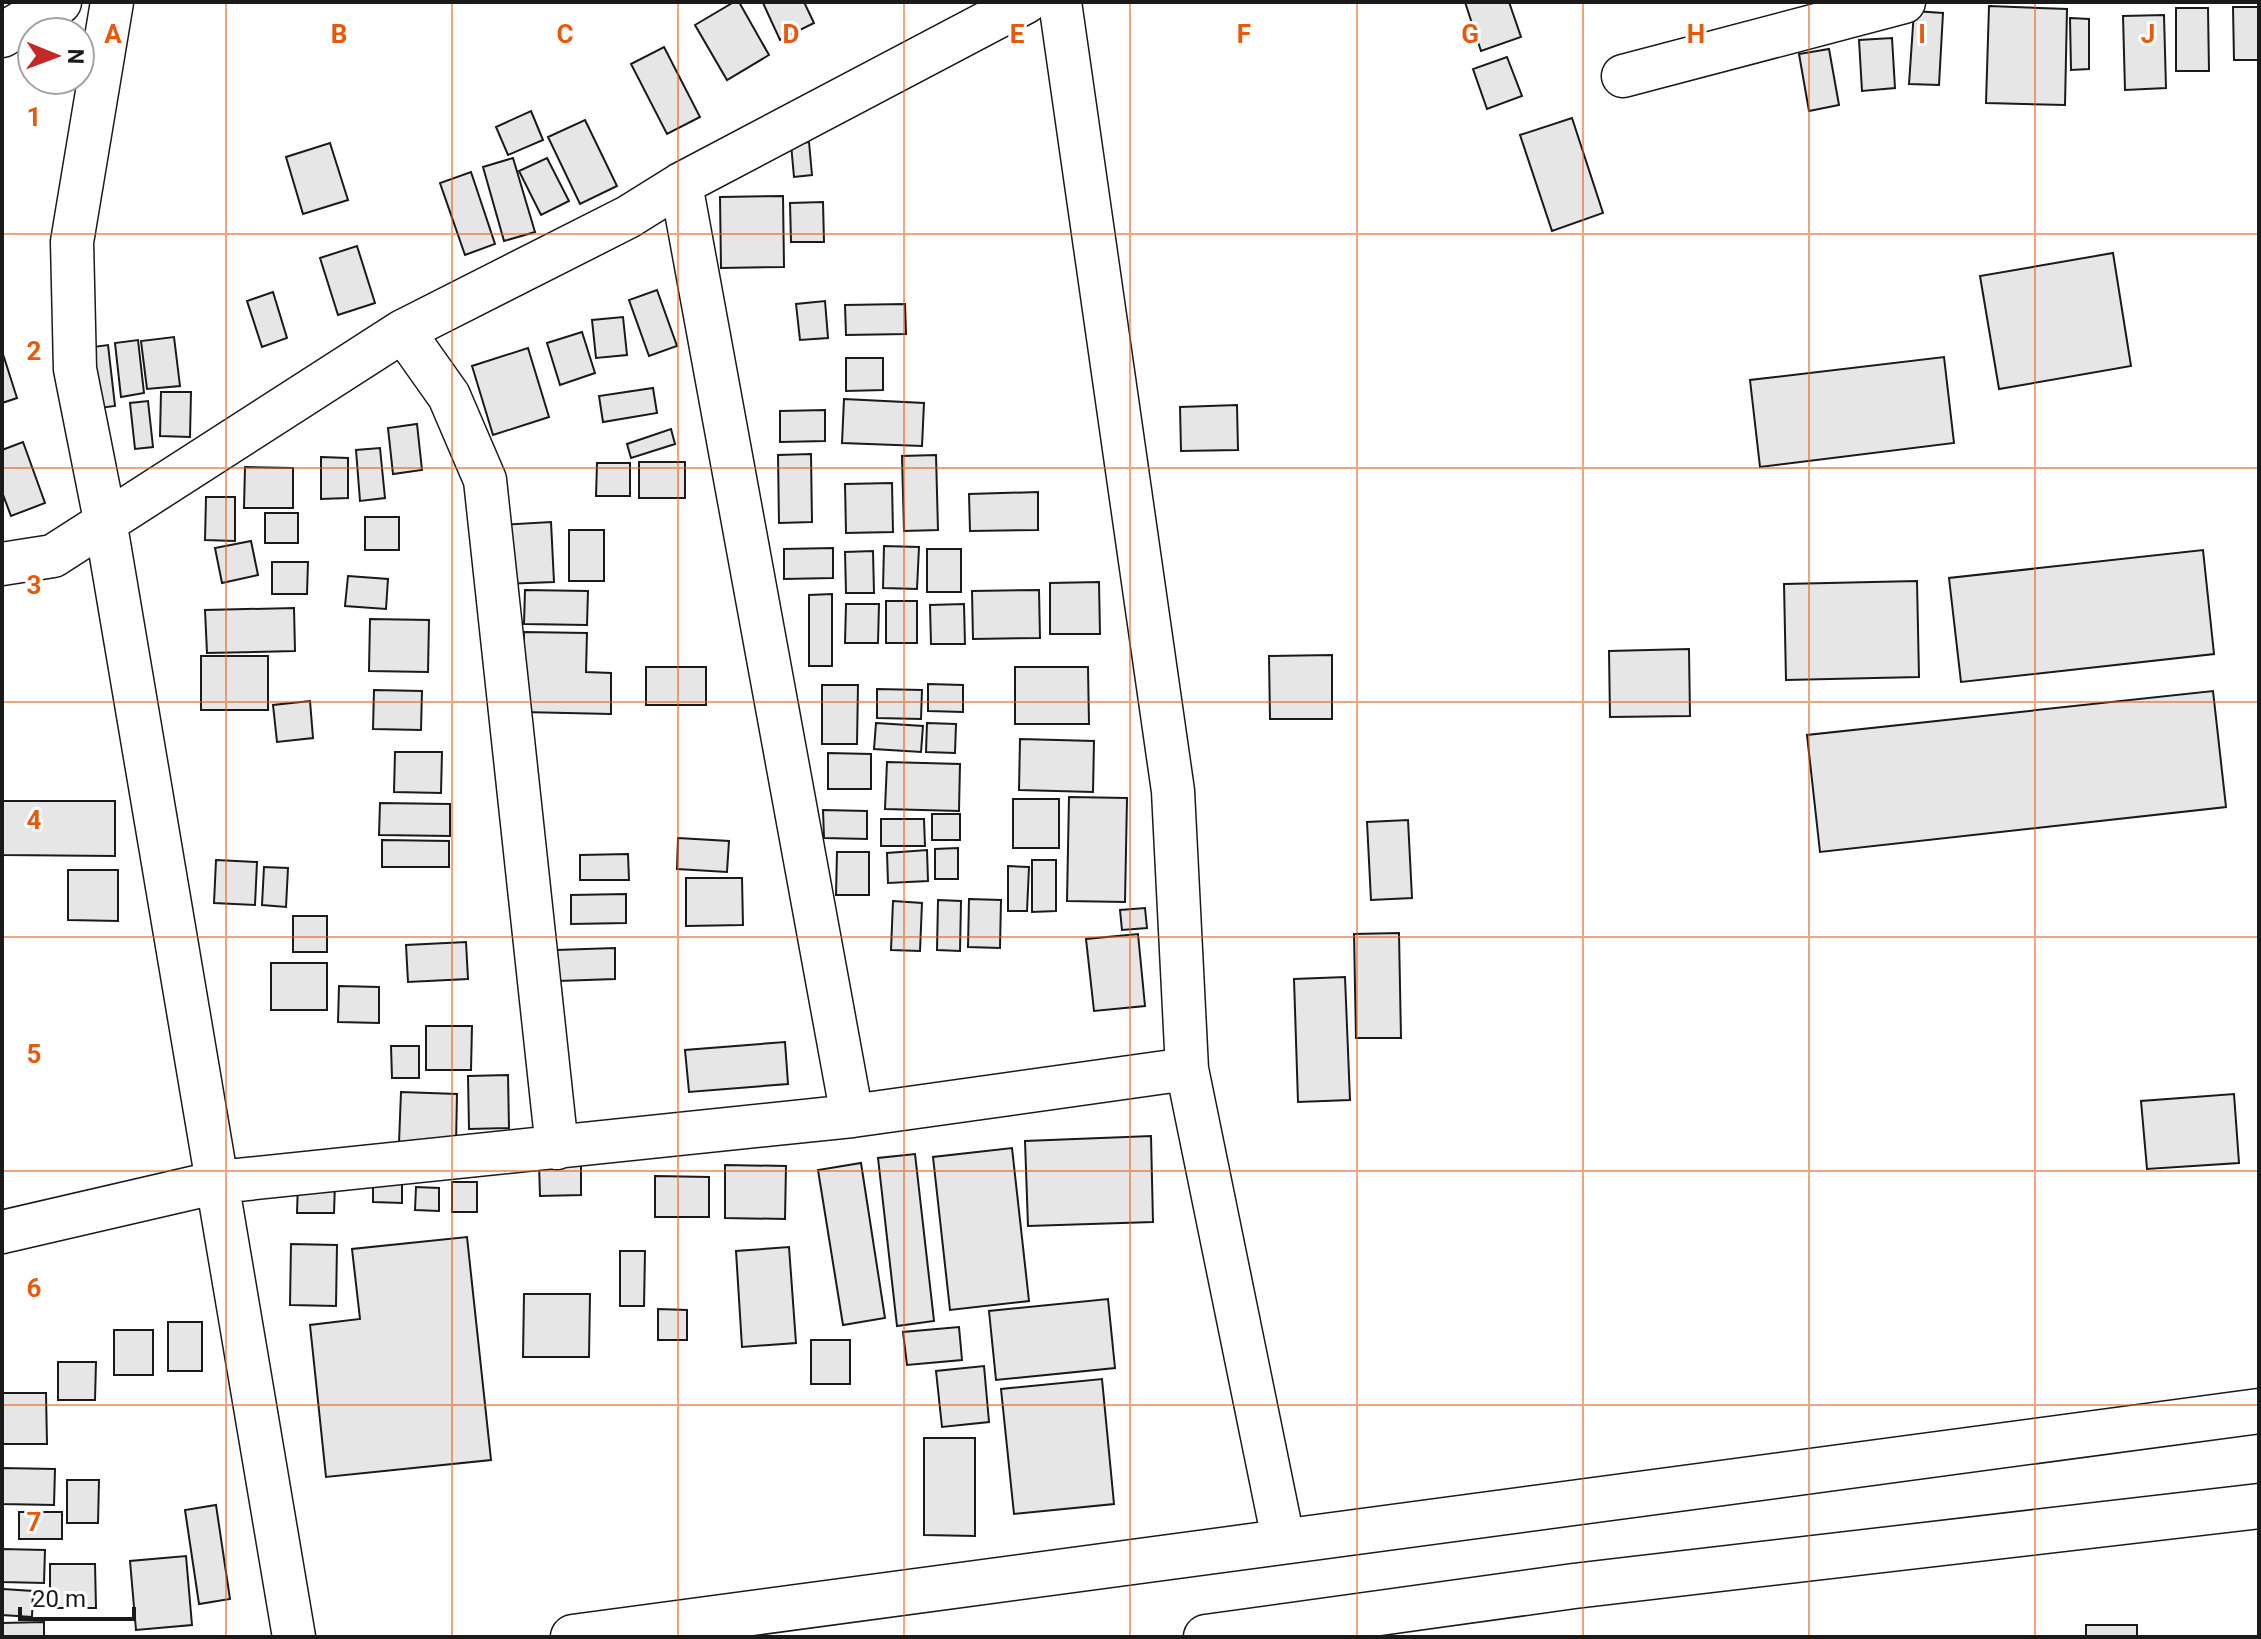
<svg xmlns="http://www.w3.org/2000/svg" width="2261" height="1639" viewBox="0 0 2261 1639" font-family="Roboto,sans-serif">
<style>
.building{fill:#e6e6e6;stroke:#1a1a1a;stroke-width:2}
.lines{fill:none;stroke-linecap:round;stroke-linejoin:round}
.minor-casing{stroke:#1a1a1a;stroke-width:45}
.major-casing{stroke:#1a1a1a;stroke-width:47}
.highway-casing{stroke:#1a1a1a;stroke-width:47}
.minor{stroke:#fff;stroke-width:42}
.major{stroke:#fff;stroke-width:44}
.highway{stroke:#fff;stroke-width:44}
.grid{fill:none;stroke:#e8590c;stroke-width:2;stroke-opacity:0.55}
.grid-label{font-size:26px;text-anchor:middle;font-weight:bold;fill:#e8590c;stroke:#fff;stroke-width:6;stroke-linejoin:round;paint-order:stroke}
</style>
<rect width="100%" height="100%" fill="#fff"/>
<path class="building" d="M 734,2 L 739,2 L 769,55 L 727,80 L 695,25 Z
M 804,2 L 814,23 L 780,40 L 763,3 Z
M 1465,2 L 1509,2 L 1521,37 L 1481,51 Z
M 1989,6 L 2067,9 L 2065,105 L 1986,103 Z
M 2233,7 L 2259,7 L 2259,60 L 2234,60 Z
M 2176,8 L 2208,8 L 2209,71 L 2176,71 Z
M 1914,11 L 1943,13 L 1939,85 L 1909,84 Z
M 2164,15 L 2166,88 L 2125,90 L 2123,16 Z
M 2070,18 L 2089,19 L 2089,69 L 2071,70 Z
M 1892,38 L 1895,88 L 1862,91 L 1859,40 Z
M 664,47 L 700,117 L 667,134 L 631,64 Z
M 1829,49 L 1839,105 L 1809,111 L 1799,54 Z
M 1507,57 L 1522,96 L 1487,109 L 1473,69 Z
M 531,111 L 543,140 L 508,155 L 496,127 Z
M 1572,118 L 1603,213 L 1552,231 L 1520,135 Z
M 585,120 L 617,186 L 580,204 L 548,137 Z
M 809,142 L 812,175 L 794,177 L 791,144 Z
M 330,143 L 348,200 L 303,214 L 286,157 Z
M 513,158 L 535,232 L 504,241 L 483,167 Z
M 547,158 L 569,201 L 541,215 L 519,171 Z
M 471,172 L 495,244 L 465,255 L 440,183 Z
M 783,196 L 784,267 L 721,268 L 720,197 Z
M 823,202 L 824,242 L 791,242 L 790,203 Z
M 357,246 L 375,303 L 338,315 L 320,258 Z
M 2113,253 L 2131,366 L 1999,389 L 1980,276 Z
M 657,290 L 677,346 L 649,356 L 629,300 Z
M 273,292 L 287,338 L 262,347 L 247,301 Z
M 825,301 L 828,338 L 800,340 L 796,304 Z
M 905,304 L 906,334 L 846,335 L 845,305 Z
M 623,317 L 627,355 L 596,358 L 592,320 Z
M 582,332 L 595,373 L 560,385 L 547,343 Z
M 174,337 L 180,386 L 147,389 L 141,341 Z
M 138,340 L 144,393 L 121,397 L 115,343 Z
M 108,345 L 115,406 L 92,409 L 85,348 Z
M 528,348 L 549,417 L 493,435 L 472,366 Z
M 2,351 L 17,398 L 2,403 Z
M 1944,357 L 1954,443 L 1760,467 L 1750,380 Z
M 846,358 L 883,358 L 883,390 L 846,391 Z
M 653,388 L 657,413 L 603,422 L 599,396 Z
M 161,392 L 191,392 L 190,437 L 160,436 Z
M 844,399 L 924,403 L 922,446 L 842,443 Z
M 148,401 L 153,447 L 135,449 L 130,403 Z
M 1237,405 L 1238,450 L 1181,451 L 1180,407 Z
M 825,410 L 825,441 L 780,442 L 780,411 Z
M 417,424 L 422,470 L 393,474 L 388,428 Z
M 671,429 L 675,444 L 631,458 L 627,444 Z
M 23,442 L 45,503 L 11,516 L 2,492 L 2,450 Z
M 380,448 L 385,498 L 360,501 L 356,450 Z
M 811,454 L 812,522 L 779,523 L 778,455 Z
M 936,455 L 938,530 L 904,531 L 902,456 Z
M 321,457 L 348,458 L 348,498 L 321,499 Z
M 639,462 L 685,462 L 685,498 L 639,498 Z
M 597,463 L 630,463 L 630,496 L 596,496 Z
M 245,467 L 293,468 L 293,508 L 244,508 Z
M 892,483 L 893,532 L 846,533 L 845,484 Z
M 1038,492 L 1038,530 L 970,531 L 969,494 Z
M 206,497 L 235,497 L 235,541 L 205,540 Z
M 265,513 L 298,513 L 298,543 L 265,543 Z
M 365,517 L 399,517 L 399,550 L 365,550 Z
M 551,522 L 554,582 L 502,584 L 499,525 Z
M 569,530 L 604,530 L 604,581 L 569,581 Z
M 251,541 L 258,575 L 222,583 L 215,548 Z
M 884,546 L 919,547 L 917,589 L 883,588 Z
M 833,548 L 833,578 L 784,579 L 784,549 Z
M 927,549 L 961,549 L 961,592 L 927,592 Z
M 2203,550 L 2214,654 L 1961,682 L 1949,578 Z
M 873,551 L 874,593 L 846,593 L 845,552 Z
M 272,562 L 308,562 L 307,594 L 272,594 Z
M 348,576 L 388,579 L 386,609 L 345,606 Z
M 1917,581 L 1919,677 L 1786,680 L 1784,584 Z
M 1099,582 L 1100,634 L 1050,634 L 1050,583 Z
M 525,590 L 588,591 L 587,625 L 524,624 Z
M 1039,590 L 1040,638 L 973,639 L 972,591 Z
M 832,594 L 832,666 L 809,666 L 809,595 Z
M 886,601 L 917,601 L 917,643 L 886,643 Z
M 846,604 L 879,604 L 878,643 L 845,643 Z
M 964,604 L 965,644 L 931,644 L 930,605 Z
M 294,608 L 295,651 L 207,653 L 205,610 Z
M 370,619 L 429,620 L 428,672 L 369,671 Z
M 524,632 L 587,633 L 586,672 L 611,673 L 611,714 L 522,712 Z
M 1689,649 L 1690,716 L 1610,717 L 1609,651 Z
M 1332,655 L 1332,719 L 1270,719 L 1269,656 Z
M 201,656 L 268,656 L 268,710 L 201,710 Z
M 646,667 L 706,667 L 706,705 L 646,705 Z
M 1015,667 L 1088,667 L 1089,724 L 1015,724 Z
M 928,684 L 963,685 L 963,712 L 928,711 Z
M 822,685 L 858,685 L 857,744 L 822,744 Z
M 877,689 L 922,690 L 921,719 L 877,718 Z
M 374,690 L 422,691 L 421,730 L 373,729 Z
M 2213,691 L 2226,807 L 1820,852 L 1807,735 Z
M 310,701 L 313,738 L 277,742 L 273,705 Z
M 876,723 L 923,726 L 921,752 L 874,749 Z
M 927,723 L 956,724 L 955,753 L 926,752 Z
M 1020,739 L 1094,741 L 1093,792 L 1019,790 Z
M 395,752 L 442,752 L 441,793 L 394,792 Z
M 828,753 L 871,754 L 871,789 L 828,789 Z
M 887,762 L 960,764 L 959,811 L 885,809 Z
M 1069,797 L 1127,798 L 1125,902 L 1067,901 Z
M 1013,799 L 1059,799 L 1059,848 L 1013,848 Z
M 2,801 L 115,801 L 115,856 L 2,855 Z
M 380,803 L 450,804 L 450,836 L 379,835 Z
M 823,810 L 867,811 L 867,839 L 824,838 Z
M 932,814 L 960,814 L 960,840 L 932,840 Z
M 881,819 L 924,819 L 925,846 L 881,846 Z
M 1408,820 L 1412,898 L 1371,900 L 1367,822 Z
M 678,838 L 729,841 L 727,872 L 677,869 Z
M 382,840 L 449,841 L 449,867 L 382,867 Z
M 958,848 L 958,879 L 935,879 L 935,849 Z
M 927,850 L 928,881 L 888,883 L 887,853 Z
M 837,852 L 869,852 L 869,895 L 836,895 Z
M 628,854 L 629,880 L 580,880 L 580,855 Z
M 216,860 L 257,862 L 255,905 L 214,903 Z
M 1032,860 L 1056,860 L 1056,911 L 1032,912 Z
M 1008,866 L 1029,867 L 1027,911 L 1008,911 Z
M 264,867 L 288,868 L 286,907 L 262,905 Z
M 68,870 L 118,870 L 118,921 L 68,920 Z
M 686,878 L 742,878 L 743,925 L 686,926 Z
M 626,894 L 626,923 L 571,924 L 571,895 Z
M 969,899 L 1001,900 L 1000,948 L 968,947 Z
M 938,900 L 961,901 L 960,951 L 937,950 Z
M 893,901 L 922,903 L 920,951 L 891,950 Z
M 1145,908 L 1147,928 L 1122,930 L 1120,910 Z
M 293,916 L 327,916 L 327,952 L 293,952 Z
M 1399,933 L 1401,1038 L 1356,1038 L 1354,934 Z
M 1138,934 L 1145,1006 L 1094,1011 L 1086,939 Z
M 466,942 L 468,979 L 408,982 L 406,945 Z
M 615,948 L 615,979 L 558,981 L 556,950 Z
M 271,963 L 327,963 L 327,1010 L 271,1010 Z
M 1345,977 L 1350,1100 L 1298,1102 L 1294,979 Z
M 339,986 L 379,987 L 379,1023 L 338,1022 Z
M 426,1026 L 472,1026 L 471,1070 L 426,1070 Z
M 785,1042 L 788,1084 L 689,1092 L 685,1050 Z
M 391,1046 L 419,1046 L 419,1078 L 392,1078 Z
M 508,1075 L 509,1128 L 469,1129 L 468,1076 Z
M 401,1092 L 457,1094 L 456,1145 L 399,1143 Z
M 2234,1094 L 2239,1163 L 2147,1169 L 2141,1101 Z
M 1151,1136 L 1153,1222 L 1028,1226 L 1025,1141 Z
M 1012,1148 L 1029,1301 L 950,1310 L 933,1157 Z
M 915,1154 L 934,1321 L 897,1326 L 878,1158 Z
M 581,1162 L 581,1195 L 540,1196 L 539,1164 Z
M 861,1163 L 885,1318 L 843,1325 L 818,1170 Z
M 725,1165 L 786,1166 L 785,1219 L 725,1218 Z
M 655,1176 L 709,1177 L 709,1217 L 655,1217 Z
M 373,1177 L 402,1177 L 402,1203 L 373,1202 Z
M 298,1182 L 335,1183 L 334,1213 L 297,1213 Z
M 452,1182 L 477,1182 L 477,1212 L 452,1212 Z
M 416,1187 L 439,1188 L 439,1211 L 415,1210 Z
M 467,1237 L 491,1460 L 326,1477 L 310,1325 L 360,1319 L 352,1249 Z
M 291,1244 L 337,1245 L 336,1306 L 290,1305 Z
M 789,1247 L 796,1343 L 742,1347 L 736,1251 Z
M 620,1251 L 645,1251 L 644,1306 L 620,1306 Z
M 524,1294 L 590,1294 L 589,1357 L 523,1357 Z
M 1108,1299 L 1115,1368 L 996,1380 L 989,1311 Z
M 658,1309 L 687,1310 L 687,1340 L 658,1340 Z
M 168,1322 L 202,1322 L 202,1371 L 168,1371 Z
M 959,1327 L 962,1360 L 907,1365 L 903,1332 Z
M 114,1330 L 153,1330 L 153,1375 L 114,1375 Z
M 811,1340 L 850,1340 L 850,1384 L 811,1384 Z
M 58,1362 L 96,1362 L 95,1400 L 58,1400 Z
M 984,1366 L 989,1422 L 942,1427 L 936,1371 Z
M 1102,1379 L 1114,1504 L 1014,1514 L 1001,1389 Z
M 2,1393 L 46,1393 L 47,1444 L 2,1444 Z
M 924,1438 L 975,1438 L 975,1536 L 924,1535 Z
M 2,1468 L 55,1469 L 54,1505 L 2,1504 Z
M 67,1480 L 99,1480 L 98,1523 L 67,1523 Z
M 216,1505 L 230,1599 L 199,1604 L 185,1510 Z
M 19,1512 L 62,1512 L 62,1539 L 19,1539 Z
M 2,1549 L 45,1550 L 44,1583 L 2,1582 Z
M 186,1556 L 192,1625 L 136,1630 L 130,1561 Z
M 50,1564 L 95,1564 L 96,1608 L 50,1608 Z
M 3,1589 L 33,1591 L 32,1617 L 2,1615 Z
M 44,1622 L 44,1637 L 2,1637 L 2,1623 Z
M 2086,1625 L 2137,1625 L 2137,1637 L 2086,1637 Z"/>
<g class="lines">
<defs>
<path id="minor" d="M 112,2 L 72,242 L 75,369 L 105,520 L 294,1637
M 1060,2 L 1173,791 L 1187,1069 L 1283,1539
M 1623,76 L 1904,2
M 681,184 L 852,1116
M 403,331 L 449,396 L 485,480 L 557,1148
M 2,564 L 53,556 L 403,331 L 628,217 L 681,184 L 1026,2
M 2,1232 L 218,1182 L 852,1116 L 1187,1069"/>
<path id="major" d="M 2,35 L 59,2"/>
<path id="highway" d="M 573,1637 L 2259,1411
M 1206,1637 L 1574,1586 L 2259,1506"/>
</defs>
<use href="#minor" class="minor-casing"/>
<use href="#major" class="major-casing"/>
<use href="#highway" class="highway-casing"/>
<use href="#minor" class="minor"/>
<use href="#major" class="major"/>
<use href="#highway" class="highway"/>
</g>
<path class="grid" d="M 226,2 L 226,1637M 452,2 L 452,1637M 678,2 L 678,1637M 904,2 L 904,1637M 1130,2 L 1130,1637M 1357,2 L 1357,1637M 1583,2 L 1583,1637M 1809,2 L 1809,1637M 2035,2 L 2035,1637M 2,234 L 2259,234M 2,468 L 2259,468M 2,702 L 2259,702M 2,937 L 2259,937M 2,1171 L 2259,1171M 2,1405 L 2259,1405"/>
<g class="grid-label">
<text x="113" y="43">A</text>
<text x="339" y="43">B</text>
<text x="565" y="43">C</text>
<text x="791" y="43">D</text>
<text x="1017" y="43">E</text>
<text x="1244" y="43">F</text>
<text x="1470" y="43">G</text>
<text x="1696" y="43">H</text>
<text x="1922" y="43">I</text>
<text x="2148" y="43">J</text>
<text x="34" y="126">1</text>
<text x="34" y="360">2</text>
<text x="34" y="594">3</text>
<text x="34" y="829">4</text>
<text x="34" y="1063">5</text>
<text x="34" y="1297">6</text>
<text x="34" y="1531">7</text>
</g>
<rect width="2261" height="1639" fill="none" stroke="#1a1a1a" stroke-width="8"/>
<g transform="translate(56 56) rotate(91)"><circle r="38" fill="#ffffff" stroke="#a3a3a3" stroke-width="2"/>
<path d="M0-6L14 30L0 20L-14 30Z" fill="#c62828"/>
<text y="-12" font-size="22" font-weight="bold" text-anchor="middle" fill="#1a1a1a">N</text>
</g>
<path d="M20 1607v12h114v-12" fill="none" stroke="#1a1a1a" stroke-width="4"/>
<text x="32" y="1607" font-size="24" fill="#1a1a1a" stroke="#ffffff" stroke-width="6" paint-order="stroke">20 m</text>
</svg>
